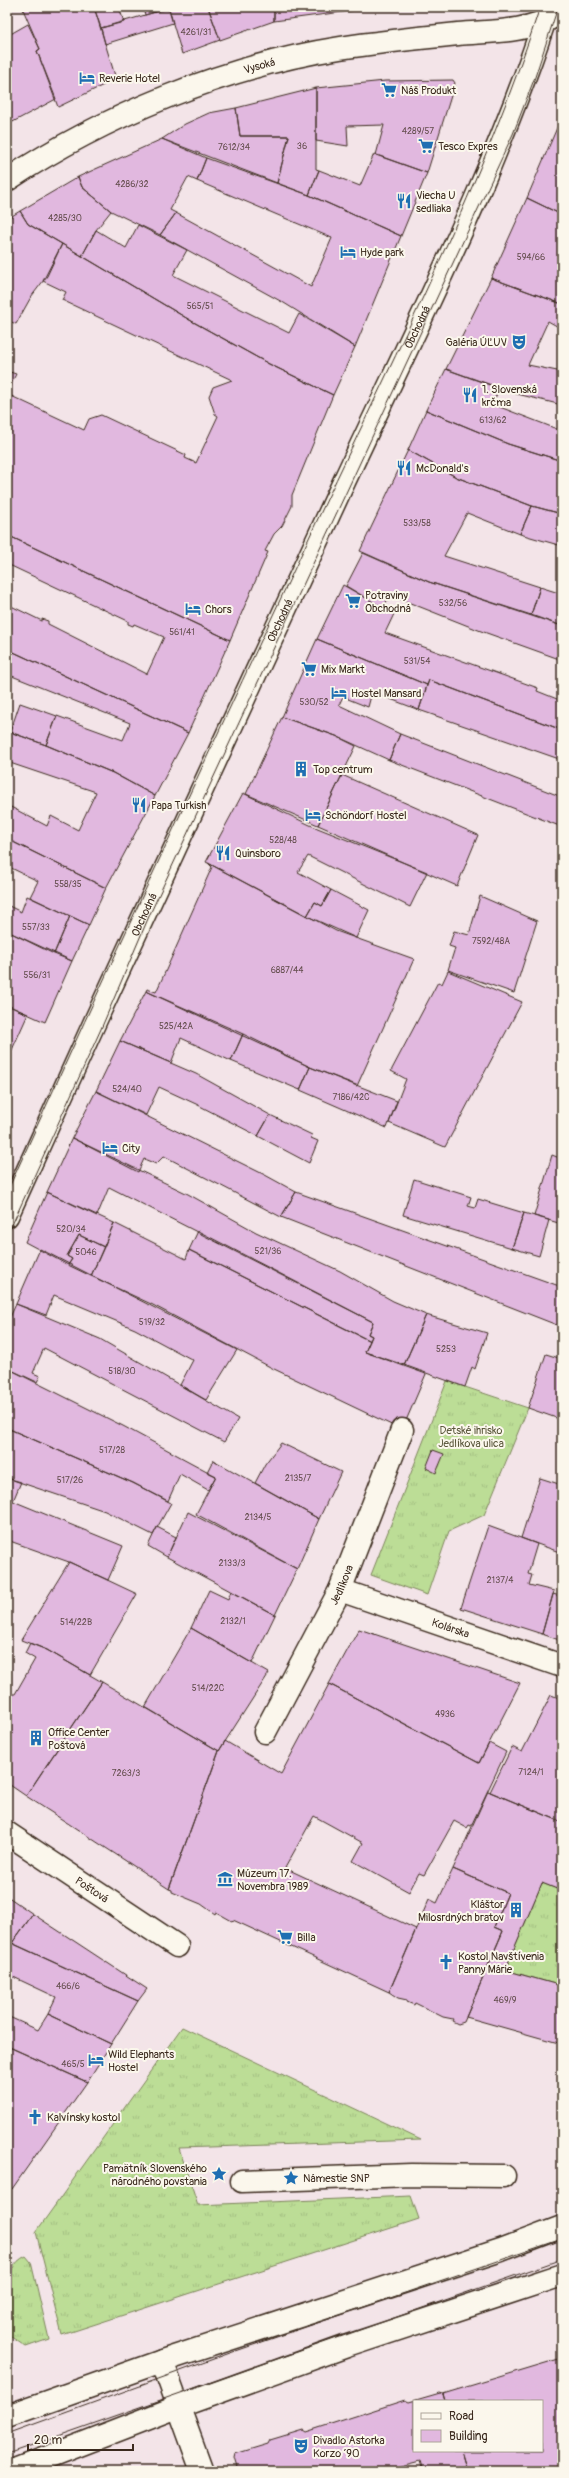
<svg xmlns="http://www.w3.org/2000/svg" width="569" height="2478" viewBox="0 0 569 2478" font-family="Pangolin,sans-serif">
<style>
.grass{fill:url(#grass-tufts);stroke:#7c845a}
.building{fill:#e1b8df;stroke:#3b2a1e}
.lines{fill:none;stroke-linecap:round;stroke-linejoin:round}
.minor-casing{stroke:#3b2a1e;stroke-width:25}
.minor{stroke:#fbf7ec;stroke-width:22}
.tram{stroke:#3b2a1e;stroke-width:1}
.labels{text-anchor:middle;stroke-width:4;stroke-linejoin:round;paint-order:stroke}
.number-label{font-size:9px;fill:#644e4e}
.street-label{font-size:11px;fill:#3b2a1e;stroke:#fbf7ec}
.poi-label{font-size:11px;fill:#3b2a1e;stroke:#fbf7ec;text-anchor:start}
.park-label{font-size:11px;fill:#5b573c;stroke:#fbf7ec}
</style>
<defs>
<pattern id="grass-tufts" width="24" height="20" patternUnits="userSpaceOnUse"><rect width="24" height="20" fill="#bcdd96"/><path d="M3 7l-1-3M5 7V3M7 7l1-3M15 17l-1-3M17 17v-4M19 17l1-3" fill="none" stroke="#a2be81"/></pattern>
</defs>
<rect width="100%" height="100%" fill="#f3e4e8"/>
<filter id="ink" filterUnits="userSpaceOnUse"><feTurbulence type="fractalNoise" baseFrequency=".025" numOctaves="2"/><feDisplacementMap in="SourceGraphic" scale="8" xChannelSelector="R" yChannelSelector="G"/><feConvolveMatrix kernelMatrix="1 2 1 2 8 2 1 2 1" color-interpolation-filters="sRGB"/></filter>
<g filter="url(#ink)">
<path class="grass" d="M 447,1381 L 528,1408 L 484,1515 L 449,1531 L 427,1595 L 371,1575 Z
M 542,1883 L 562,1891 L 562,1986 L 505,1970 Z
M 182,2027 L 421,2140 L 179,2148 L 198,2205 L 411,2196 L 419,2219 L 62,2335 L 36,2232 Z
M 26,2256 L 31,2262 L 49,2339 L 26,2347 L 7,2334 C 7,2311 0,2267 26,2256 Z"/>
<path class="building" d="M 22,7 L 94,7 L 116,79 L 58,107 L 37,51 L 40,49 Z
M 94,7 L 119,7 L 124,22 L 101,28 Z
M 143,7 L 168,7 L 169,8 L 145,15 Z
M 168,7 L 208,7 L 220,40 L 182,54 Z
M 208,7 L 274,7 L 274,21 L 220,40 Z
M 274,7 L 358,7 L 358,8 L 357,10 L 274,21 Z
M 169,8 L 173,23 L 105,44 L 101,28 Z
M 28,24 L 40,49 L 37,51 L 56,99 L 7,125 L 7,36 Z
M 453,80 L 455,83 L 427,173 L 376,155 L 384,125 L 347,126 L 348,146 L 316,141 L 316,88 L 385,81 Z
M 316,88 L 316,169 L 319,170 L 309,195 L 277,183 L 289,136 L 240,136 L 236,108 Z
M 236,108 L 240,136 L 289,136 L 277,183 L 162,139 L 185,124 L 209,113 Z
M 562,116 L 562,215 L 527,198 Z
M 162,139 L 206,158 L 197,181 L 188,177 L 170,210 L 176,213 L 160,235 L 111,211 L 82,187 L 78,177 Z
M 374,154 L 427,173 L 401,236 L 309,195 L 319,170 L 360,186 Z
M 206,158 L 309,195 L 401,236 L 355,347 L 284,303 L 160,235 L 176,213 L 311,287 L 332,238 L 197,181 Z
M 78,177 L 82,187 L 111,211 L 96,230 L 82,256 L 28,224 L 20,211 Z
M 527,198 L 562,215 L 562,304 L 491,278 Z
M 20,211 L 28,224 L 62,244 L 47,276 L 31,297 L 16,324 L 7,320 L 7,219 Z
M 138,225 L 187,250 L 173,275 L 289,333 L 299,314 L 355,347 L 333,395 L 269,364 L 188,319 L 82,256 L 96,230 L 126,248 Z
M 62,244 L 188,319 L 269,364 L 333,395 L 292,495 L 292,506 L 282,526 L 274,534 L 265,551 L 268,552 L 230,640 L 7,535 L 7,440 L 11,431 L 7,429 L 7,394 L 84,430 L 89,419 L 101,415 L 186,455 L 185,458 L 196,463 L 218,416 L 215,414 L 209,396 L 213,387 L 232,380 L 62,300 L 66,292 L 43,281 Z
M 491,278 L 562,304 L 562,329 L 548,321 L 528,365 L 562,372 L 562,405 L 509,392 L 446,369 Z
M 446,369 L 500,388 L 492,404 L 562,431 L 562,461 L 508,444 L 426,410 Z
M 7,371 L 16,374 L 7,392 Z
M 426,410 L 508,444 L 562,461 L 562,514 L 532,506 L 456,477 L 408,450 Z
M 408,450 L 456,477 L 532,506 L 520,534 L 467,513 L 444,556 L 540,587 L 531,615 L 429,582 L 360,551 Z
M 532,506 L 562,514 L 562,546 L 520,534 Z
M 7,535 L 230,640 L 188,733 L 7,649 L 7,604 L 42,621 L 42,619 L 48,621 L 48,624 L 147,674 L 164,637 L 134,624 L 133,626 L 128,624 L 128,621 L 7,564 Z
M 363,553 L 429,582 L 562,626 L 562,660 L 481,631 L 390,595 L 383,608 L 346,586 Z
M 343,585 L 394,614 L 385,633 L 538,688 L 537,691 L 562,701 L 562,730 L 429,680 L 427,685 L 317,639 Z
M 540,587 L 562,594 L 562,626 L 531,615 Z
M 317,639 L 427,685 L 419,710 L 372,692 L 368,707 L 348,699 L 345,692 L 339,705 L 400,734 L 389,760 L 336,736 L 282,717 Z
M 7,649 L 188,733 L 155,796 L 113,773 L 46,745 L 57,716 L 123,740 L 130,723 L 7,674 Z
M 429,680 L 562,730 L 562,760 L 419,710 Z
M 20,703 L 57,716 L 46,745 L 10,732 Z
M 282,717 L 336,736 L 356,746 L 318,825 L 246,794 Z
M 7,731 L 46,745 L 113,773 L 155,796 L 106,888 L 7,839 L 7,805 L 47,826 L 51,816 L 78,830 L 96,792 L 7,762 Z
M 400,734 L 562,797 L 562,827 L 389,760 Z
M 342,775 L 478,835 L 457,886 L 318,825 Z
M 243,793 L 310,825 L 427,872 L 410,907 L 308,856 L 298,872 L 331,890 L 322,906 L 315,902 L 307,916 L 206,862 Z
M 7,839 L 106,888 L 89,925 L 30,897 L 38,881 L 7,866 Z
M 208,863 L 336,931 L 414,959 L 357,1086 L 310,1067 L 146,991 L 147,989 L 156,992 L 162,979 L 212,867 Z
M 331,890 L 369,910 L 356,938 L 307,916 L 315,902 L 322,906 Z
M 27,896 L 70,916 L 54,954 L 7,931 L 7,905 L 21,912 Z
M 480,896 L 537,921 L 514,993 L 448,970 L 455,948 L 449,946 L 454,931 L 469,935 Z
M 70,916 L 89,925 L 72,961 L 54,954 Z
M 7,931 L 72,961 L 45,1022 L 7,1005 Z
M 448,971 L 522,1002 L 445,1147 L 389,1123 L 406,1079 L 391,1071 L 438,982 L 442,984 Z
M 146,991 L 243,1034 L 231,1061 L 181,1038 L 171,1063 L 120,1041 Z
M 7,1005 L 28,1014 L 7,1061 Z
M 243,1034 L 310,1067 L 300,1090 L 231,1061 Z
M 120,1041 L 196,1074 L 270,1115 L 258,1136 L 196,1104 L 159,1087 L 146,1115 L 96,1091 Z
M 310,1067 L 397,1101 L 387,1128 L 300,1090 Z
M 96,1091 L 265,1175 L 296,1192 L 281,1217 L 164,1156 L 156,1164 L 144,1159 L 138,1172 L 72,1138 Z
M 270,1115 L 312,1135 L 311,1138 L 318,1141 L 309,1163 L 258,1136 Z
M 72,1138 L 188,1194 L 256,1232 L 340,1271 L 393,1301 L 426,1315 L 404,1365 L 365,1352 L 372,1336 L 368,1334 L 373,1322 L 109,1187 L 97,1216 L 47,1192 Z
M 552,1155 L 562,1159 L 562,1224 L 534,1216 Z
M 414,1179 L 471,1197 L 468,1206 L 475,1208 L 478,1199 L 524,1213 L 512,1248 L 403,1215 Z
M 47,1192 L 114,1223 L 104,1247 L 79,1235 L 67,1256 L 72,1259 L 68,1265 L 25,1242 Z
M 296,1192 L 562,1287 L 562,1327 L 281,1217 Z
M 524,1213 L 549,1220 L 539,1256 L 512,1248 Z
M 114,1223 L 186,1259 L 189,1250 L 370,1341 L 365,1352 L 426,1374 L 402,1430 L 272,1368 L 151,1304 L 91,1276 Z
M 198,1231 L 373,1322 L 368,1334 L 372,1336 L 370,1341 L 189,1250 Z
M 79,1235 L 104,1247 L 91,1276 L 68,1265 L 72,1259 L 67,1256 Z
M 40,1249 L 237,1350 L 206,1400 L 180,1385 L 193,1360 L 135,1329 L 54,1295 L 46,1315 L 16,1304 Z
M 16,1304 L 100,1339 L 238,1419 L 224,1442 L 44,1348 L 33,1373 L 40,1376 L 37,1382 L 7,1368 L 7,1324 Z
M 426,1315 L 487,1333 L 475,1369 L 472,1367 L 465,1387 L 404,1365 Z
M 546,1354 L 562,1359 L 562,1420 L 528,1408 Z
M 7,1368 L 123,1426 L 216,1476 L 208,1490 L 180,1474 L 168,1501 L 133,1483 L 7,1428 Z
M 7,1428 L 133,1483 L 171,1503 L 153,1535 L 105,1511 L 7,1478 Z
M 281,1443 L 341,1472 L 319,1519 L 255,1483 L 265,1464 Z
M 433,1450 L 444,1454 L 436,1473 L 426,1468 Z
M 213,1460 L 319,1519 L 297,1569 L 196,1514 L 216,1476 L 207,1472 Z
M 7,1478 L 21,1482 L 13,1501 L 123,1546 L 108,1580 L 69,1562 L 7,1540 Z
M 540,1478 L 562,1485 L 562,1553 L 521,1538 Z
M 188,1512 L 297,1569 L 275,1615 L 167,1557 Z
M 488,1526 L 537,1544 L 528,1574 L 532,1575 L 529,1585 L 554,1591 L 542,1634 L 461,1608 Z
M 157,1527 L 176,1537 L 167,1557 L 148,1546 Z
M 69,1562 L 137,1594 L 90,1675 L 47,1650 L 21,1640 Z
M 562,1589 L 562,1641 L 542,1634 L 553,1594 L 560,1596 Z
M 209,1590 L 228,1599 L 231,1591 L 275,1615 L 252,1663 L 191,1628 Z
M 191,1628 L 269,1673 L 219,1751 L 145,1707 Z
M 359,1629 L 520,1683 L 479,1763 L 329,1684 Z
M 30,1643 L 47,1650 L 102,1682 L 26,1796 L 7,1783 L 7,1694 L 15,1694 L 35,1659 L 25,1653 Z
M 102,1682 L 219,1751 L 169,1889 L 26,1796 Z
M 329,1684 L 479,1763 L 489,1743 L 506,1752 L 471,1826 L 469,1825 L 467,1828 L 454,1821 L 424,1875 L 419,1873 L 409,1892 L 353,1861 L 363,1843 L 314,1816 L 285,1868 L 416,1929 L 389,1992 L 233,1920 L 232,1921 L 216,1912 L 215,1914 L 201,1904 L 172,1892 L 172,1890 L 169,1889 L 219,1751 L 225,1741 L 281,1774 Z
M 551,1695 L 562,1699 L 562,1822 L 490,1792 L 512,1747 L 522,1752 Z
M 488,1791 L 562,1822 L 562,1891 L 542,1883 L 505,1970 L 562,1986 L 562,2044 L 466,2017 L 503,1931 L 494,1927 L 508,1893 L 453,1869 Z
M 453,1869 L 508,1893 L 494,1927 L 503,1931 L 464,2022 L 458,2024 L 452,2021 L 453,2019 L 443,2017 L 415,2003 L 414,2005 L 407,2002 L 407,2000 L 398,1998 L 389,1992 L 429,1899 L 437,1903 Z
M 7,1896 L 33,1914 L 12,1943 L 7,1941 Z
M 33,1914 L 147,1989 L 138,2001 L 12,1943 Z
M 7,1941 L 138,2001 L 111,2044 L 48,2014 L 56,1997 L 7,1974 Z
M 48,2014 L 111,2044 L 87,2082 L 7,2046 L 7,2016 L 38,2030 Z
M 7,2046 L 87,2082 L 12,2189 L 7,2185 Z
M 562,2358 L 562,2471 L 467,2471 L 461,2451 L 542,2451 L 542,2401 L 445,2401 L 443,2394 Z
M 440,2393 L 443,2394 L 445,2401 L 414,2401 L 414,2451 L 461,2451 L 467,2471 L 423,2471 L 420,2461 L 389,2469 L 389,2471 L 238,2471 L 234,2458 L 235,2454 L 268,2444 L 270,2440 L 303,2430 L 306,2432 L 405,2400 L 409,2402 Z"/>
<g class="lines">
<defs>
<g id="minor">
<path id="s1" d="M 7,180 C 104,116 225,66 340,48 C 379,42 418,38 458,34 C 490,31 525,33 555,16"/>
<path id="s2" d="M 7,1216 C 117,971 230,727 343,484 C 416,327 496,172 549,7"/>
<path id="s3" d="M 340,1590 L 562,1666"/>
<path id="s4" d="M 265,1732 L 340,1590 L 402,1430"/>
<path id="s5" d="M 7,1833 L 177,1946"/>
<path d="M 242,2181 L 411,2175 L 504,2176"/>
<path d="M 162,2361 L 202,2471"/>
<path d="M 7,2416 L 162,2361 L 501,2250 L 562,2227"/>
<path d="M 12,2471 L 180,2406 L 347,2346 L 562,2275"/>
</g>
</defs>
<use href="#minor" class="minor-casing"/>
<use href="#minor" class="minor"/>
<path class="tram" d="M 7,1192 C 110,964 216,737 322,510 C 399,347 485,178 540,7
M 7,1236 L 101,1029 L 150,914 L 513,134 L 535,77 L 558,7
M 7,2434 L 230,2353 L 562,2239
M 7,2454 L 562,2259"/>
</g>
</g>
<defs>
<symbol id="hotel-bare" viewBox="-9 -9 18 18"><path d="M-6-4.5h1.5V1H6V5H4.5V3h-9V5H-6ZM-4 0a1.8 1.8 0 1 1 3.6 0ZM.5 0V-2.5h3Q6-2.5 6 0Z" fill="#1f6fb2" stroke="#fbf7ec" stroke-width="2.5" paint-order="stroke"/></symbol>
<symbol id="supermarket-bare" viewBox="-9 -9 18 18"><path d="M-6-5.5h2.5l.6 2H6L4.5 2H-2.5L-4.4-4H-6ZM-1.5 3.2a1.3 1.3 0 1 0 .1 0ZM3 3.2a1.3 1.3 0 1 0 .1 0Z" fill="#1f6fb2" stroke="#fbf7ec" stroke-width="2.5" paint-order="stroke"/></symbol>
<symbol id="restaurant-bare" viewBox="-9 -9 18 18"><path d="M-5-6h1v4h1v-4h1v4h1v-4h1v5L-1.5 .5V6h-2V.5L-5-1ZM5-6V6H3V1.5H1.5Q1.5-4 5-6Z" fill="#1f6fb2" stroke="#fbf7ec" stroke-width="2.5" paint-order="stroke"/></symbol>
<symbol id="theatre-bare" viewBox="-9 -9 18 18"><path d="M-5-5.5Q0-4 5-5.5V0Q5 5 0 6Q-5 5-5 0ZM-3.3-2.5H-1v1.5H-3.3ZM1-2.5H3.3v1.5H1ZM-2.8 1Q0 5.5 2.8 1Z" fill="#1f6fb2" stroke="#fbf7ec" stroke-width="2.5" paint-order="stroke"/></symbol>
<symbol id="building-bare" viewBox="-9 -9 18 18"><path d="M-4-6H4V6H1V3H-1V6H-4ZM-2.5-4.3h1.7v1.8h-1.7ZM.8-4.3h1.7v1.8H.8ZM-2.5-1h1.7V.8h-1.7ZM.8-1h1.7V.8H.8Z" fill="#1f6fb2" stroke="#fbf7ec" stroke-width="2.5" paint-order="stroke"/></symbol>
<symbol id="museum-bare" viewBox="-9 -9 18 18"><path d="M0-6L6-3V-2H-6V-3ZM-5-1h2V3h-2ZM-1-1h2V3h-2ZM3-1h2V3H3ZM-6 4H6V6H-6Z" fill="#1f6fb2" stroke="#fbf7ec" stroke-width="2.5" paint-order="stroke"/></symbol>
<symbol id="church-bare" viewBox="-9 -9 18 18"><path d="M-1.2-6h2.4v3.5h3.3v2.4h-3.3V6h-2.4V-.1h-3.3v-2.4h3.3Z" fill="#1f6fb2" stroke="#fbf7ec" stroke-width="2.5" paint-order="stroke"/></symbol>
<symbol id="sight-bare" viewBox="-9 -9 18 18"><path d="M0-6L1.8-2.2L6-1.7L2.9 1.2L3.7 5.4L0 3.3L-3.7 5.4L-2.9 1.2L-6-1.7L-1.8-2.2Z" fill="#1f6fb2" stroke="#fbf7ec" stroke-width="2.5" paint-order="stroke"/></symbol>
</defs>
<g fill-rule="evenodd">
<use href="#hotel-bare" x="76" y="67" width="22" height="22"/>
<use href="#supermarket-bare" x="378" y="79" width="22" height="22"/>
<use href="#supermarket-bare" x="415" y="135" width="22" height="22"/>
<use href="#restaurant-bare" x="393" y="190" width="22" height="22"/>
<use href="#hotel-bare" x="337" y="241" width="22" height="22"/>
<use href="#theatre-bare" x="508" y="331" width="22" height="22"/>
<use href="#restaurant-bare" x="459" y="384" width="22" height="22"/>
<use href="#restaurant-bare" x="393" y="457" width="22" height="22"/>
<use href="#supermarket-bare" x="342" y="590" width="22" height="22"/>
<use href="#hotel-bare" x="182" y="598" width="22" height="22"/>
<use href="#supermarket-bare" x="298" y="658" width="22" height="22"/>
<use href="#hotel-bare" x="328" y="682" width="22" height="22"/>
<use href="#building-bare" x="290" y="758" width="22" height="22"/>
<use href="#restaurant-bare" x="128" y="794" width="22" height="22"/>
<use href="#hotel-bare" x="302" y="804" width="22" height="22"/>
<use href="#restaurant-bare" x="212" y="842" width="22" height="22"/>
<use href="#hotel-bare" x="99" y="1137" width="22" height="22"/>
<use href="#building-bare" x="25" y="1727" width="22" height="22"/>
<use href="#museum-bare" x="214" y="1868" width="22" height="22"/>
<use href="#building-bare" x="505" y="1899" width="22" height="22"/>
<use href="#supermarket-bare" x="274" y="1926" width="22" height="22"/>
<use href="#church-bare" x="435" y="1951" width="22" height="22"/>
<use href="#hotel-bare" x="85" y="2049" width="22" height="22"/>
<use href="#church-bare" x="24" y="2106" width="22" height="22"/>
<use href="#sight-bare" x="208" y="2163" width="22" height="22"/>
<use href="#sight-bare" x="280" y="2167" width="22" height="22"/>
<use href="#theatre-bare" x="290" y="2435" width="22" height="22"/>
</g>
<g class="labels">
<g class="number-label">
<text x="196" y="35">4261/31</text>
<text x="418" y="134">4289/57</text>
<text x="302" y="149">36</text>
<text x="234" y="150">7612/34</text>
<text x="132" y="187">4286/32</text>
<text x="65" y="221">4285/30</text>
<text x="531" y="260">594/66</text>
<text x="200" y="309">565/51</text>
<text x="493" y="423">613/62</text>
<text x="417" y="526">533/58</text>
<text x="453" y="606">532/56</text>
<text x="182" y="635">561/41</text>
<text x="417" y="664">531/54</text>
<text x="314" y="705">530/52</text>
<text x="283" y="843">528/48</text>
<text x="68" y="887">558/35</text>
<text x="36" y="930">557/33</text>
<text x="491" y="944">7592/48A</text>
<text x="287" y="973">6887/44</text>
<text x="37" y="978">556/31</text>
<text x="176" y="1029">525/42A</text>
<text x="127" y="1092">524/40</text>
<text x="351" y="1100">7186/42C</text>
<text x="71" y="1232">520/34</text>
<text x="268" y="1254">521/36</text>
<text x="86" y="1255">5046</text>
<text x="152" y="1325">519/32</text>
<text x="446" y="1352">5253</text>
<text x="122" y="1374">518/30</text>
<text x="112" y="1453">517/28</text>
<text x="298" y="1481">2135/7</text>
<text x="70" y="1483">517/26</text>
<text x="258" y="1520">2134/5</text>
<text x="232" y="1566">2133/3</text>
<text x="500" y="1583">2137/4</text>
<text x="233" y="1624">2132/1</text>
<text x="76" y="1625">514/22B</text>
<text x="208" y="1691">514/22C</text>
<text x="445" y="1717">4936</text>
<text x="531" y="1775">7124/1</text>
<text x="126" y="1776">7263/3</text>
<text x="68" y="1989">466/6</text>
<text x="505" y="2003">469/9</text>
<text x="73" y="2067">465/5</text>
</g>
<g class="street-label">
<text dy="4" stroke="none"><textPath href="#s1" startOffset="278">Vysoká</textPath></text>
<text dy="4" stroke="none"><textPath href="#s2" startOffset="979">Obchodná</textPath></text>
<text dy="4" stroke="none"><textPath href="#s2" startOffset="655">Obchodná</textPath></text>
<text dy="4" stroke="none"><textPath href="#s2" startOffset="331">Obchodná</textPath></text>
<text dy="4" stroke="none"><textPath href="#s4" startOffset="166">Jedlíkova</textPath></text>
<text dy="4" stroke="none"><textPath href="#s3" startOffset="117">Kolárska</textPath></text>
<text dy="4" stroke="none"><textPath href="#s5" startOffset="102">Poštová</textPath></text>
</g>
<g class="poi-label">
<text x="99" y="82">Reverie Hotel</text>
<text x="401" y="94">Náš Produkt</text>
<text x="438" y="150">Tesco Expres</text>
<text x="416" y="199">Viecha U<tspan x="416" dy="13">sedliaka</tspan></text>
<text x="360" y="256">Hyde park</text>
<text x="507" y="346" text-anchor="end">Galéria ÚĽUV</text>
<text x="482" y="393">1. Slovenská<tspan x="482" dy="13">krčma</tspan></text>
<text x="416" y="472">McDonald's</text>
<text x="365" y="599">Potraviny<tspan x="365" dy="13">Obchodná</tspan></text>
<text x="205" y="613">Chors</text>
<text x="321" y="673">Mix Markt</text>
<text x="351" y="697">Hostel Mansard</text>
<text x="313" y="773">Top centrum</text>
<text x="151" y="809">Papa Turkish</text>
<text x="325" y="819">Schöndorf Hostel</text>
<text x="235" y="857">Quinsboro</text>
<text x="122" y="1152">City</text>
<text x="48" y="1736">Office Center<tspan x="48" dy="13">Poštová</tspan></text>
<text x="237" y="1877">Múzeum 17.<tspan x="237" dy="13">Novembra 1989</tspan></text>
<text x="504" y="1908" text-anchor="end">Kláštor<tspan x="504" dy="13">Milosrdných bratov</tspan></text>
<text x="297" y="1941">Billa</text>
<text x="458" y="1960">Kostol Navštívenia<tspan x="458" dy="13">Panny Márie</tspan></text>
<text x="108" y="2058">Wild Elephants<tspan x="108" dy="13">Hostel</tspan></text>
<text x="47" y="2121">Kalvínsky kostol</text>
<text x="207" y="2172" text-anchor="end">Pamätník Slovenského<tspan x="207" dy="13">národného povstania</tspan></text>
<text x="303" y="2182">Námestie SNP</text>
<text x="313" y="2444">Divadlo Astorka<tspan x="313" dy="13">Korzo ´90</tspan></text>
</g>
<g class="park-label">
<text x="471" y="1434">Detské ihrisko<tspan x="471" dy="13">Jedlíkova ulica</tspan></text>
</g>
</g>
<rect width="569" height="2478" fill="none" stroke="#fbf7ec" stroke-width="24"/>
<rect x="12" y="12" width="545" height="2454" fill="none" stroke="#3b2a1e" stroke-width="1.5" filter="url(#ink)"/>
<rect x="413" y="2400" width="130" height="52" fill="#fbf7ec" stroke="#aea59a"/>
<rect x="421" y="2413" width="20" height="6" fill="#fbf7ec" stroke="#aea59a"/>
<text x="449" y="2420" font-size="12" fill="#3b2a1e">Road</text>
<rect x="421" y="2430" width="20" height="12" fill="#e1b8df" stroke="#aea59a"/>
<text x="449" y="2440" font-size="12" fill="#3b2a1e">Building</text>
<path d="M28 2444v6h105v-6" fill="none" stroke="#3b2a1e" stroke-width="2"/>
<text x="34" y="2444" font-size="12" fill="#3b2a1e" stroke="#fbf7ec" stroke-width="3" paint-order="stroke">20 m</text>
</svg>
